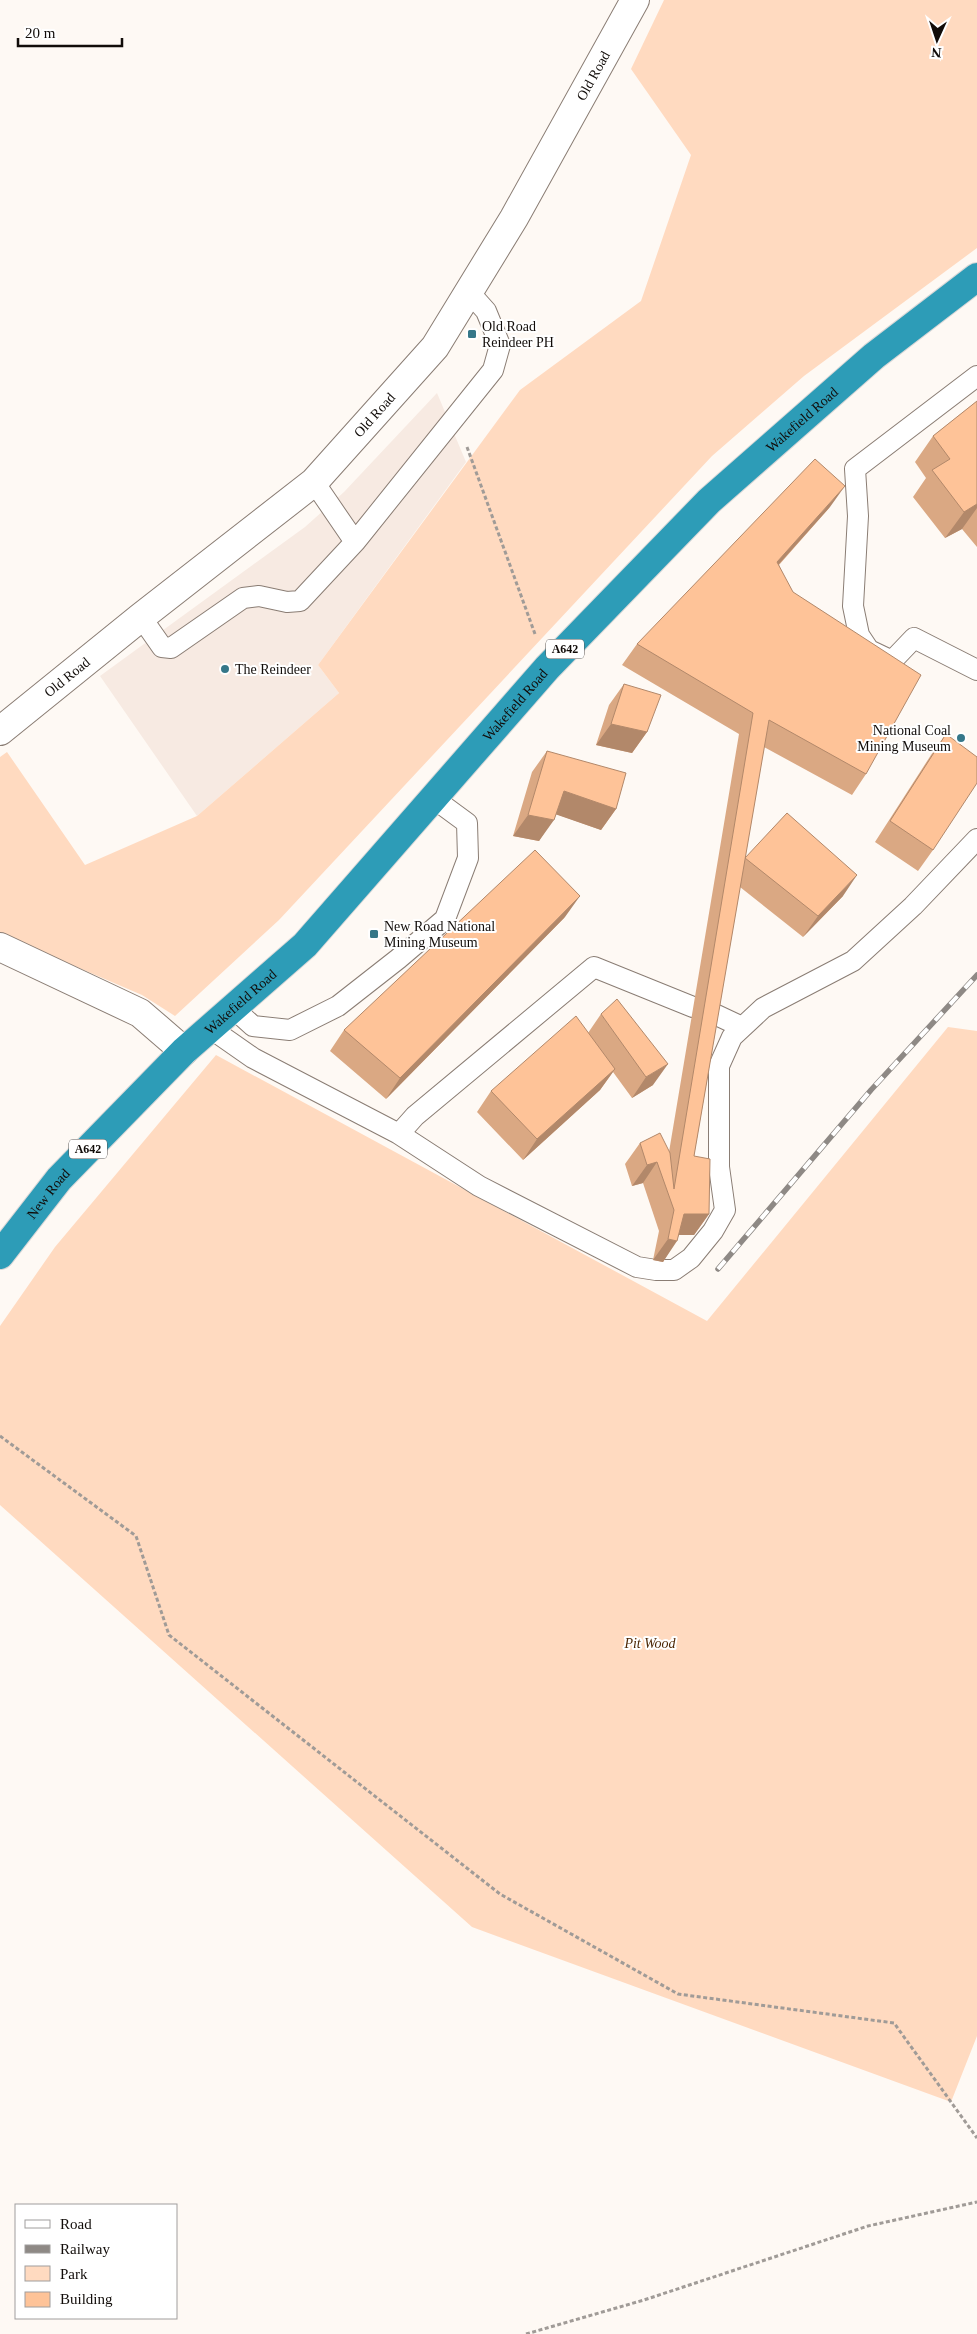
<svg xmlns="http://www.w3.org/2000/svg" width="977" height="2334" viewBox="0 0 977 2334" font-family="Georgia,serif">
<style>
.built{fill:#f7eae2}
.green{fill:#ffdac0}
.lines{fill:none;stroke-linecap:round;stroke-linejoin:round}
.lane-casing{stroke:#8a7d74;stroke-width:22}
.street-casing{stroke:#8a7d74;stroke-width:30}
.secondary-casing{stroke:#8a7d74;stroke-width:30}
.highway-casing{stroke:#d9d8d8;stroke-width:30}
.path{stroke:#a09b97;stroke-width:3;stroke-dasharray:4 2.5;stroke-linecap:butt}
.lane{stroke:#fff;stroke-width:20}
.street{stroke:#fff;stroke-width:28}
.secondary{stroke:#fff;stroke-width:28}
.highway{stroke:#2d9cb7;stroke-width:28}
.rail-casing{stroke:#8e8985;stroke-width:5.5}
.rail{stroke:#fff;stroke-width:4;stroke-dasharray:11;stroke-linecap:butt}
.wall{fill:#daa883}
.shaded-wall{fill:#b2886a}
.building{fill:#fec398;stroke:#b2886a}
.poi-dot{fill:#357789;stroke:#fff;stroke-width:2}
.labels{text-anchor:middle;stroke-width:4;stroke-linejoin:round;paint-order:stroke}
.shield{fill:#fff;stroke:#585553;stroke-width:1}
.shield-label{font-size:12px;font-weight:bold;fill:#110c09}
.street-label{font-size:14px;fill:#110c09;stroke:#fff}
.poi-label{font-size:14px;fill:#110c09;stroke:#fff;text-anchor:start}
.park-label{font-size:14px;font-style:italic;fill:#4e2907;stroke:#fff}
</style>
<rect width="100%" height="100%" fill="#fef9f4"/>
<path class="built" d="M 437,393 L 466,462 L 318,665 L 339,693 L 197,816 L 100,676 L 305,527 L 344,492 Z"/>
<path class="green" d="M 664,0 L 977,0 L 977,248 L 804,376 L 712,456 L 279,920 L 175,1016 L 142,995 L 0,934 L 0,757 L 7,752 L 85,865 L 197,816 L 339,693 L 318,665 L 520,390 L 641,301 L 691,155 L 631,69 Z
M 948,1027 L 977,1031 L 977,2036 L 951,2102 L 472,1927 L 0,1505 L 0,1326 L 55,1247 L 216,1055 L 707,1321 Z"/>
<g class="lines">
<defs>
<path id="lane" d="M 977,376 L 855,469 L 858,516 L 853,606 L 859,635 L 869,650 L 892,661 L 914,638 L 977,670
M 355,542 L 493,370 L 500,345 L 486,311 L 469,292
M 141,617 L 162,647 L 171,648 L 243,598 L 259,596 L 287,602 L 300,601 L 355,542 L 314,482
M 233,1008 L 253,1026 L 290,1030 L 338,1006 L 398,959 L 445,919 L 468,858 L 467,823 L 433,798
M 708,1011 L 742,1027
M 210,1028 L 253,1058 L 399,1134 L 415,1116 L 594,967 L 693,1007
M 399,1134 L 479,1186 L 637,1267 L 656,1270 L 674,1270 L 691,1258 L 713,1231 L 725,1210 L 719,1167 L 719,1066 L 732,1037 L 763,1008 L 853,961 L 913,906 L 977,839"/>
<path id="street" d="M 0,947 L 140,1013 L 184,1051"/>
<g id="secondary">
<path id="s1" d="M 0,731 L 141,617 L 314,482 L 435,347 L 514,218 L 635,0"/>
</g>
<g id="highway">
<path id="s2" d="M 0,1255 L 59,1179 L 184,1051 L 305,945 L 547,668 L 709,501 L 874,356 L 977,277"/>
</g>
</defs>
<use href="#lane" class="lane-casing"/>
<use href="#street" class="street-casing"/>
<use href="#secondary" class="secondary-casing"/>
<use href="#highway" class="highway-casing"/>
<path class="path" d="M 467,447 L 535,634
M 0,1436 L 136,1536 L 169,1635 L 500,1894 L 678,1994 L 894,2023 L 977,2138
M 526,2334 L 644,2300 L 868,2226 L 977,2202"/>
<use href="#lane" class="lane"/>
<use href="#street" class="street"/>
<use href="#secondary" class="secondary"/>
<use href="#highway" class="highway"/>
<defs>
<path id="rail" d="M 718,1269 L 871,1090 L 977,975"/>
</defs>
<use href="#rail" class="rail-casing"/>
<use href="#rail" class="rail"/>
</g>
<path class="wall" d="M 977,401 L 977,547 L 962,529 L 945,538 L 913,497 L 926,478 L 915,462 L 933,436 Z
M 830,507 L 779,565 L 866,774 L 852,795 L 764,747 L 745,858 L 843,896 L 803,937 L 740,887 L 694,1156 L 709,1214 L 694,1235 L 679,1235 L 663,1262 L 653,1260 L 659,1231 L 643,1183 L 632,1186 L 625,1164 L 640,1143 L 669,1152 L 739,734 L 622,665 L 637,644 Z
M 624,684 L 647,732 L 632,753 L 596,745 L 609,705 Z
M 946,734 L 933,850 L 918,871 L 875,842 L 931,755 Z
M 547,751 L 616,809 L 601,830 L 556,814 L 539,841 L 513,836 L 532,772 Z
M 565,917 L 386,1099 L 330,1051 L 344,1030 Z
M 601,1014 L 653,1085 L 632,1098 L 613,1072 L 600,1090 L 523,1160 L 477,1112 L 491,1091 L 588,1033 Z"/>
<path class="shaded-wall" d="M 845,486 L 830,507 L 762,583 L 777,562 Z
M 977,504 L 977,508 L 962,529 L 945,538 L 964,512 Z
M 611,724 L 647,732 L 632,753 L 596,745 Z
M 564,791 L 616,809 L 601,830 L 549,812 Z
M 528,815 L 554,820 L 539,841 L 513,836 Z
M 857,875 L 843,896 L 803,937 L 818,916 Z
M 580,896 L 565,917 L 386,1099 L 400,1078 Z
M 668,1064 L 653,1085 L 632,1098 L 646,1077 Z
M 615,1069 L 600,1090 L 523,1160 L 537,1139 Z
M 657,1162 L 643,1183 L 632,1186 L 647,1165 Z
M 684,1214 L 709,1214 L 694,1235 L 670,1235 Z
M 668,1239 L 677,1241 L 663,1262 L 653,1260 Z"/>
<path class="building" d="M 977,401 L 977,504 L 964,512 L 932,470 L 950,459 L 933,436 Z
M 815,459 L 845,486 L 777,562 L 793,592 L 921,675 L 866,774 L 769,720 L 694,1156 L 710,1159 L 709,1214 L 684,1214 L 677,1241 L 668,1239 L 674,1210 L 657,1162 L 647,1165 L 640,1143 L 660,1133 L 670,1153 L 674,1189 L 753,713 L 637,644 Z
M 624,684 L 661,695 L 647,732 L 611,724 Z
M 946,734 L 977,757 L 977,783 L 933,850 L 890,821 Z
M 547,751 L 626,773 L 616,809 L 564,791 L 554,820 L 528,815 Z
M 787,813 L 857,875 L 818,916 L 745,858 Z
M 535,850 L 580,896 L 400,1078 L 344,1030 Z
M 617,999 L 668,1064 L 646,1077 L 601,1014 Z
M 576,1016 L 615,1069 L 537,1139 L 491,1091 Z"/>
<g class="poi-dot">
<rect x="467" y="329" width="10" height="10" rx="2.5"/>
<circle cx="225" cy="669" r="5"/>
<circle cx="961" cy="738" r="5"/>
<rect x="369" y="929" width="10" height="10" rx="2.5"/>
</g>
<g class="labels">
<g class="shield">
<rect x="546" y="639.5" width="38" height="19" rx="4"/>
<rect x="69" y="1139.5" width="38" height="19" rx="4"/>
</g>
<g class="shield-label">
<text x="565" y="653">A642</text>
<text x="88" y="1153">A642</text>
</g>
<g class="street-label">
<text dy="5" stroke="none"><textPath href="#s1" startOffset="896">Old Road</textPath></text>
<text dy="5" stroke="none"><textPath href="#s1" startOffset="491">Old Road</textPath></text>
<text dy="5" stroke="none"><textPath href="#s2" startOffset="1160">Wakefield Road</textPath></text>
<text dy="5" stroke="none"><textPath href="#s1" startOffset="86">Old Road</textPath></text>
<text dy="5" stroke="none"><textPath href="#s2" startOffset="755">Wakefield Road</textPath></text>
<text dy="5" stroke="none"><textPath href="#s2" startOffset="350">Wakefield Road</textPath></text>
<text dy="5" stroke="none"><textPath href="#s2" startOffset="78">New Road</textPath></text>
</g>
<g class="poi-label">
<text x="482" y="331">Old Road<tspan x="482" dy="16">Reindeer PH</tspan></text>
<text x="235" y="674">The Reindeer</text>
<text x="951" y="735" text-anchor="end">National Coal<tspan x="951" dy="16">Mining Museum</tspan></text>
<text x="384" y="931">New Road National<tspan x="384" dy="16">Mining Museum</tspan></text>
</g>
<g class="park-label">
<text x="650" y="1648">Pit Wood</text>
</g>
</g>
<rect x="15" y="2204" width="162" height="115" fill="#ffffff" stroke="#a09e9d"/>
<rect x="25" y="2220" width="25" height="8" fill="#ffffff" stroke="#a09e9d"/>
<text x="60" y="2229" font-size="15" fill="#110c09">Road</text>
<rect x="25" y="2245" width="25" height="8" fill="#8e8985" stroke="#a09e9d"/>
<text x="60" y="2254" font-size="15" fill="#110c09">Railway</text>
<rect x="25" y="2266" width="25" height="15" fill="#ffdac0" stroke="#a09e9d"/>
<text x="60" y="2279" font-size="15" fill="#110c09">Park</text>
<rect x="25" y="2292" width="25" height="15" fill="#fec398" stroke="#a09e9d"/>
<text x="60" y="2304" font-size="15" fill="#110c09">Building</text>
<g transform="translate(937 40) rotate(183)" stroke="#ffffff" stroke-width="4" paint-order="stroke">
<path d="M0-4L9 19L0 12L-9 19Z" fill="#110c09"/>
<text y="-8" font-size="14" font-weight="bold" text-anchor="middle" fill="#110c09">N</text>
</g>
<path d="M18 38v8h104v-8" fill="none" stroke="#110c09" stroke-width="2.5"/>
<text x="25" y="38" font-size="15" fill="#110c09" stroke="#ffffff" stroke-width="4" paint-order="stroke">20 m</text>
</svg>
